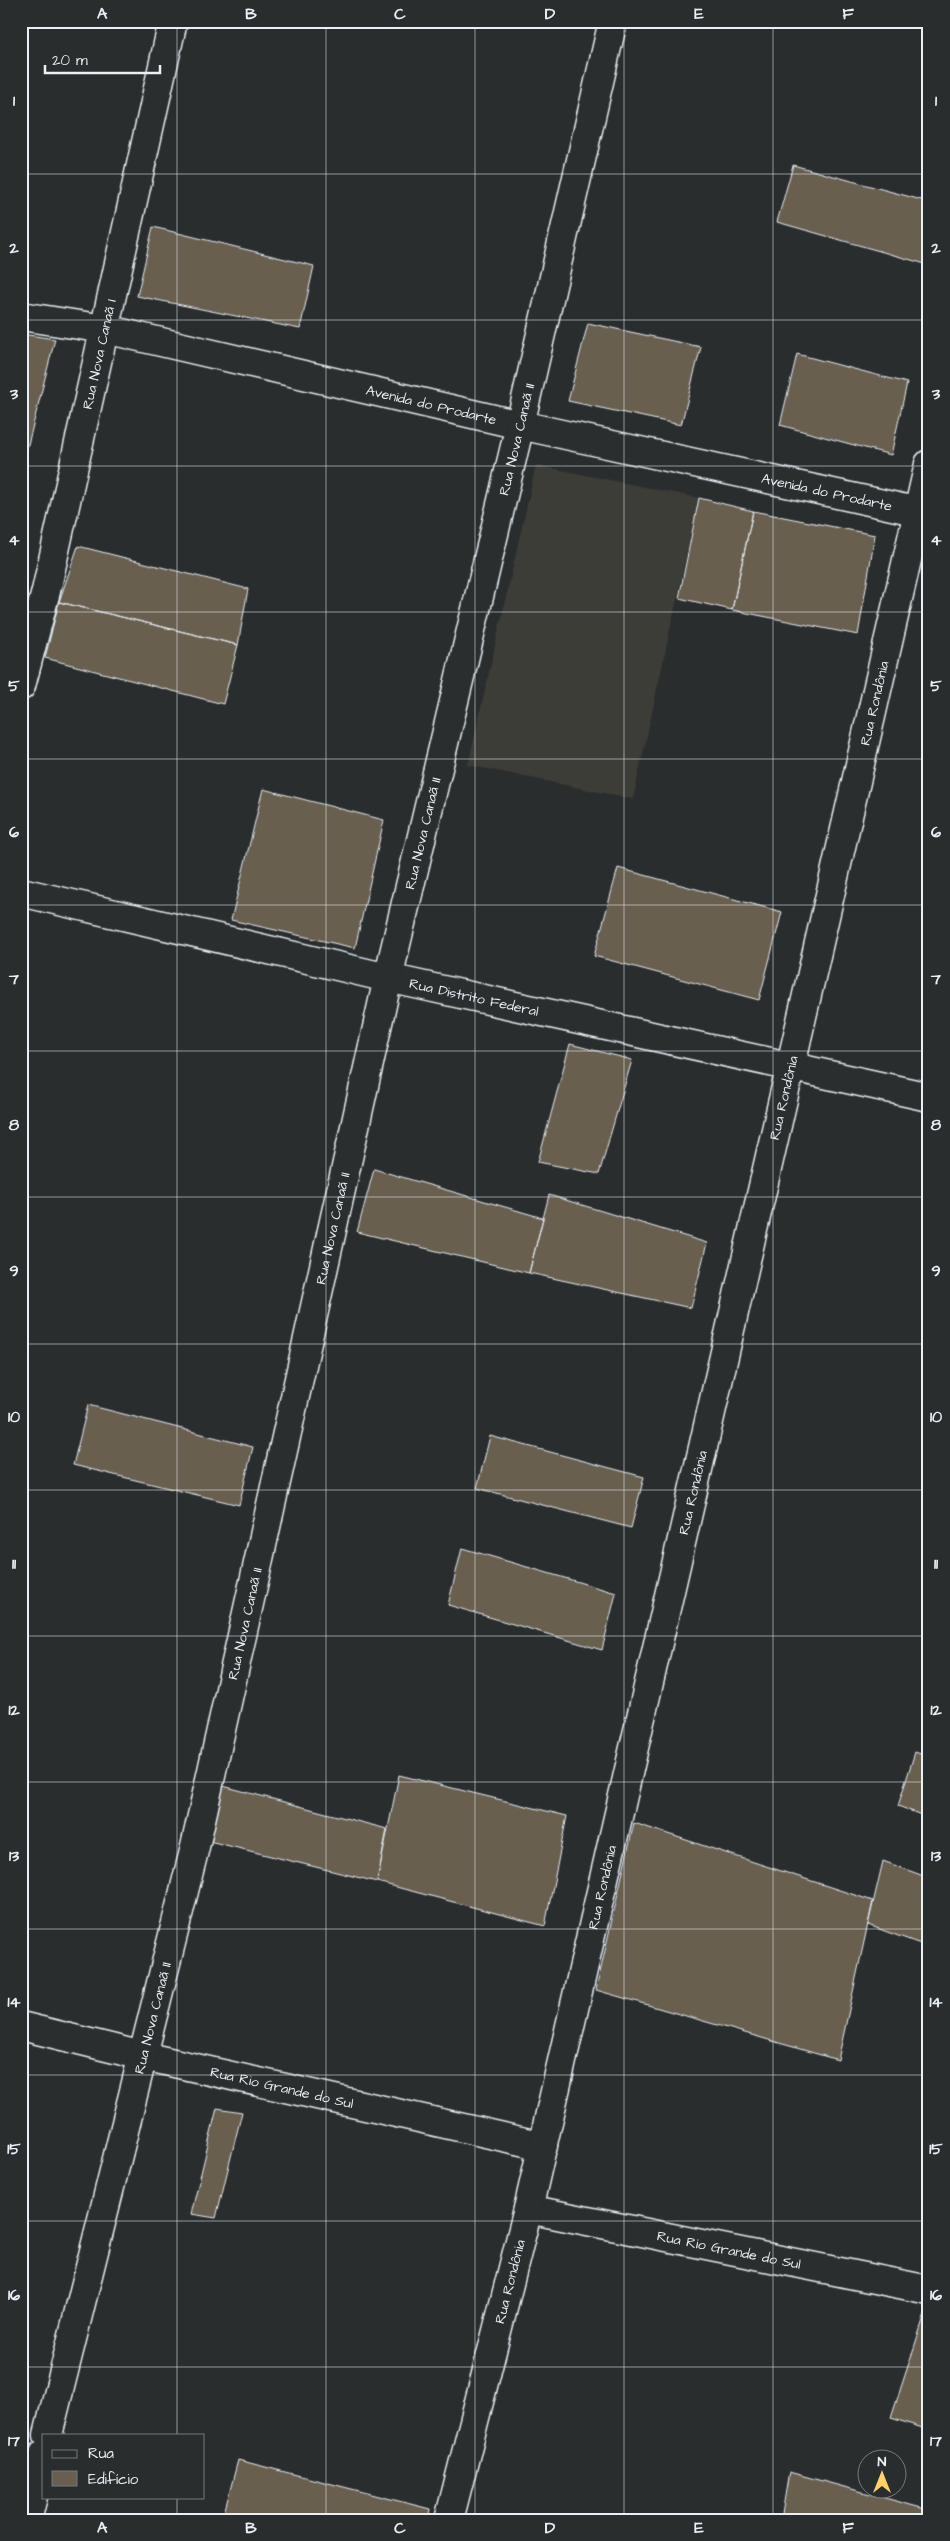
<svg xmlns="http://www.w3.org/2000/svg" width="950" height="2541" viewBox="0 0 950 2541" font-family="'Architects Daughter',sans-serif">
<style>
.built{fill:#3d3c38}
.building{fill:#695e50;stroke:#e8f1f8}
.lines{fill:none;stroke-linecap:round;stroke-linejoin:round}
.minor-casing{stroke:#e8f1f8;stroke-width:31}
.minor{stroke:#2a2d2e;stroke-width:28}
.grid{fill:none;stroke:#e8f1f8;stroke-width:1;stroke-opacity:0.55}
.labels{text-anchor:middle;stroke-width:4;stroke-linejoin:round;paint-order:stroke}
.street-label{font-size:14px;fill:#e8f1f8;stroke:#2a2d2e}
.neatline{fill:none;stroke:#e8f1f8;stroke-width:2}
.grid-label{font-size:16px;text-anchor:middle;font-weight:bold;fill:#e8f1f8}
</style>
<rect width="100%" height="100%" fill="#2a2d2e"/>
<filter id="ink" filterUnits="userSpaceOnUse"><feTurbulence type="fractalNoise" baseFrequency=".02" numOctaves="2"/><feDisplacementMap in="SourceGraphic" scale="10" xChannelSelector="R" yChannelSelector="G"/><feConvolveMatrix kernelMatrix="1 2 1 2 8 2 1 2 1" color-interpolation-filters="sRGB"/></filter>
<g filter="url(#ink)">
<path class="built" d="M 536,465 L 699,498 L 633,799 L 468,765 Z"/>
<path class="building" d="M 793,165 L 929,202 L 929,265 L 777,222 Z
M 153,227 L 314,266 L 300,329 L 137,296 Z
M 588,323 L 701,347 L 681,425 L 568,401 Z
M 21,334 L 55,339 L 22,468 L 21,468 Z
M 797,354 L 907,383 L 891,455 L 780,425 Z
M 699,498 L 753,511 L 732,610 L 679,598 Z
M 753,511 L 875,535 L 858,635 L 732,610 Z
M 78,546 L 248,589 L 238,645 L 59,602 Z
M 59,602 L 238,645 L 223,704 L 45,658 Z
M 263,789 L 384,820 L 355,948 L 231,920 Z
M 618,868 L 782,912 L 759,1000 L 594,956 Z
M 570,1044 L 632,1060 L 599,1174 L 538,1162 Z
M 374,1169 L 543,1218 L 529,1273 L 357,1232 Z
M 549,1195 L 707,1243 L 691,1308 L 529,1273 Z
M 88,1405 L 253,1447 L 239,1505 L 73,1465 Z
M 490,1436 L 644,1477 L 631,1528 L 477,1488 Z
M 462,1548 L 616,1593 L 602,1650 L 448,1605 Z
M 915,1752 L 929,1757 L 929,1818 L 898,1806 Z
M 399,1775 L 567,1816 L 545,1926 L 377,1882 Z
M 223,1786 L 387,1829 L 377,1882 L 209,1841 Z
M 634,1823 L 873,1901 L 838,2060 L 596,1990 Z
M 883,1861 L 929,1878 L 929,1947 L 868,1925 Z
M 217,2108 L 242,2112 L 216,2218 L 191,2214 Z
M 925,2314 L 929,2315 L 929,2430 L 891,2418 Z
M 238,2460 L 430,2509 L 428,2520 L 233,2520 L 223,2517 Z
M 789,2472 L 929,2510 L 929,2520 L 781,2520 Z"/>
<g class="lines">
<defs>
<g id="minor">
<path id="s1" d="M 21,316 L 105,329 L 520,425 L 929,514"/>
<path id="s2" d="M 21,686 L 46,591 L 173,21"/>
<path id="s3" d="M 21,892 L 388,978 L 929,1097"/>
<path id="s4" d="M 21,2026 L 143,2056 L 543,2146"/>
<path id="s5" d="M 528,2209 L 929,2290"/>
<path id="s6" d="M 48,2435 L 195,1847 L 388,978 L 520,425 L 613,21"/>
<path d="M 27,2520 L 44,2454"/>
<path id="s7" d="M 449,2520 L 528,2209 L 929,464"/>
</g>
</defs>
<use href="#minor" class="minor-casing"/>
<use href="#minor" class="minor"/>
</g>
</g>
<path class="grid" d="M 177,21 L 177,2435M 326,21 L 326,2520M 475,21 L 475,2520M 624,21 L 624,2520M 773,21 L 773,2520M 21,174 L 929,174M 21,320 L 929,320M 21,466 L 929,466M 21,612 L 929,612M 21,759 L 929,759M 21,905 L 929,905M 21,1051 L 929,1051M 21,1197 L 929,1197M 21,1344 L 929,1344M 21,1490 L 929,1490M 21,1636 L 929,1636M 21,1782 L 929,1782M 21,1929 L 929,1929M 21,2075 L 929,2075M 21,2221 L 929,2221M 21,2367 L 929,2367M 177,2497 L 177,2520"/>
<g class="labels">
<g class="street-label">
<text dy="5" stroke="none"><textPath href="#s2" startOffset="341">Rua Nova Canaã I</textPath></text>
<text dy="5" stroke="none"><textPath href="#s1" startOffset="420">Avenida do Prodarte</textPath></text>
<text dy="5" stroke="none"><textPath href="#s6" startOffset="2050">Rua Nova Canaã II</textPath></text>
<text dy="5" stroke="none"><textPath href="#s1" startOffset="825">Avenida do Prodarte</textPath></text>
<text dy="5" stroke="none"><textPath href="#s7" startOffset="1866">Rua Rondônia</textPath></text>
<text dy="5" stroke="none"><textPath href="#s6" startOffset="1645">Rua Nova Canaã II</textPath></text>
<text dy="5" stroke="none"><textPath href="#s3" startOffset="465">Rua Distrito Federal</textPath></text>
<text dy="5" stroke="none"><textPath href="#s7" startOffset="1461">Rua Rondônia</textPath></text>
<text dy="5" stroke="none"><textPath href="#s6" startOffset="1240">Rua Nova Canaã II</textPath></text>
<text dy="5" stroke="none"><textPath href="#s7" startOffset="1056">Rua Rondônia</textPath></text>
<text dy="5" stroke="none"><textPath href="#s6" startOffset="835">Rua Nova Canaã II</textPath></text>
<text dy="5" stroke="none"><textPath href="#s7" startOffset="651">Rua Rondônia</textPath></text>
<text dy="5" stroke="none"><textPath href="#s6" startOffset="430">Rua Nova Canaã II</textPath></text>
<text dy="5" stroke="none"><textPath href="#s4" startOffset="268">Rua Rio Grande do Sul</textPath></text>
<text dy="5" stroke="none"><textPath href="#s5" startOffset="205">Rua Rio Grande do Sul</textPath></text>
<text dy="5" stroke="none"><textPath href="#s7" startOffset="246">Rua Rondônia</textPath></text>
</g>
</g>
<rect width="950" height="2541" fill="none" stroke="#2a2d2e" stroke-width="55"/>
<rect x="42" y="2434" width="162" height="65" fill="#2a2d2e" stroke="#767b7f"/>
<rect x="52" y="2450" width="25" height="8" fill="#2a2d2e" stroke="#767b7f"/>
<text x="88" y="2458" font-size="15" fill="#e8f1f8">Rua</text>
<rect x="52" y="2471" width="25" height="15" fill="#695e50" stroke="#767b7f"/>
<text x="88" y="2484" font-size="15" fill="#e8f1f8">Edifício</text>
<g transform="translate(882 2474)"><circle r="24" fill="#2a2d2e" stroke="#767b7f"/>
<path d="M0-4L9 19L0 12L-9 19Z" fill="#ffd166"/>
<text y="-8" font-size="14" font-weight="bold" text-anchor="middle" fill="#e8f1f8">N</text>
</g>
<path d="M45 65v8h115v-8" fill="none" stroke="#e8f1f8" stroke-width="2.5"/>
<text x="52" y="65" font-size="15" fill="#e8f1f8" stroke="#2a2d2e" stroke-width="4" paint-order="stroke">20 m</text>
<rect x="28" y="28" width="894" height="2486" class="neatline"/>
<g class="grid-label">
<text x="102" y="19">A</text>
<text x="251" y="19">B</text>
<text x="400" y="19">C</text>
<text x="550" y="19">D</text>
<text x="699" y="19">E</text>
<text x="848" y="19">F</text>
<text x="14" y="106">1</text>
<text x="936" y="106">1</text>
<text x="14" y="253">2</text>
<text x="936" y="253">2</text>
<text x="14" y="399">3</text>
<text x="936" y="399">3</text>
<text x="14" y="545">4</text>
<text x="936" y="545">4</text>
<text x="14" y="691">5</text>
<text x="936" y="691">5</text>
<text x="14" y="837">6</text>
<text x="936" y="837">6</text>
<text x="14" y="984">7</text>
<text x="936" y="984">7</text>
<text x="14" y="1130">8</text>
<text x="936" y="1130">8</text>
<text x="14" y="1276">9</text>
<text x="936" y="1276">9</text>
<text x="14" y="1422">10</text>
<text x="936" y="1422">10</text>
<text x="14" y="1569">11</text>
<text x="936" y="1569">11</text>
<text x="14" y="1715">12</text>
<text x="936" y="1715">12</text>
<text x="14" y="1861">13</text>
<text x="936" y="1861">13</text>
<text x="14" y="2007">14</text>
<text x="936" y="2007">14</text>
<text x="14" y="2154">15</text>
<text x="936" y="2154">15</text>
<text x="14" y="2300">16</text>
<text x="936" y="2300">16</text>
<text x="14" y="2446">17</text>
<text x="936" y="2446">17</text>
<text x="102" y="2533">A</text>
<text x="251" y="2533">B</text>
<text x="400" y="2533">C</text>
<text x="550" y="2533">D</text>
<text x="699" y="2533">E</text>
<text x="848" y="2533">F</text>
</g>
</svg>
